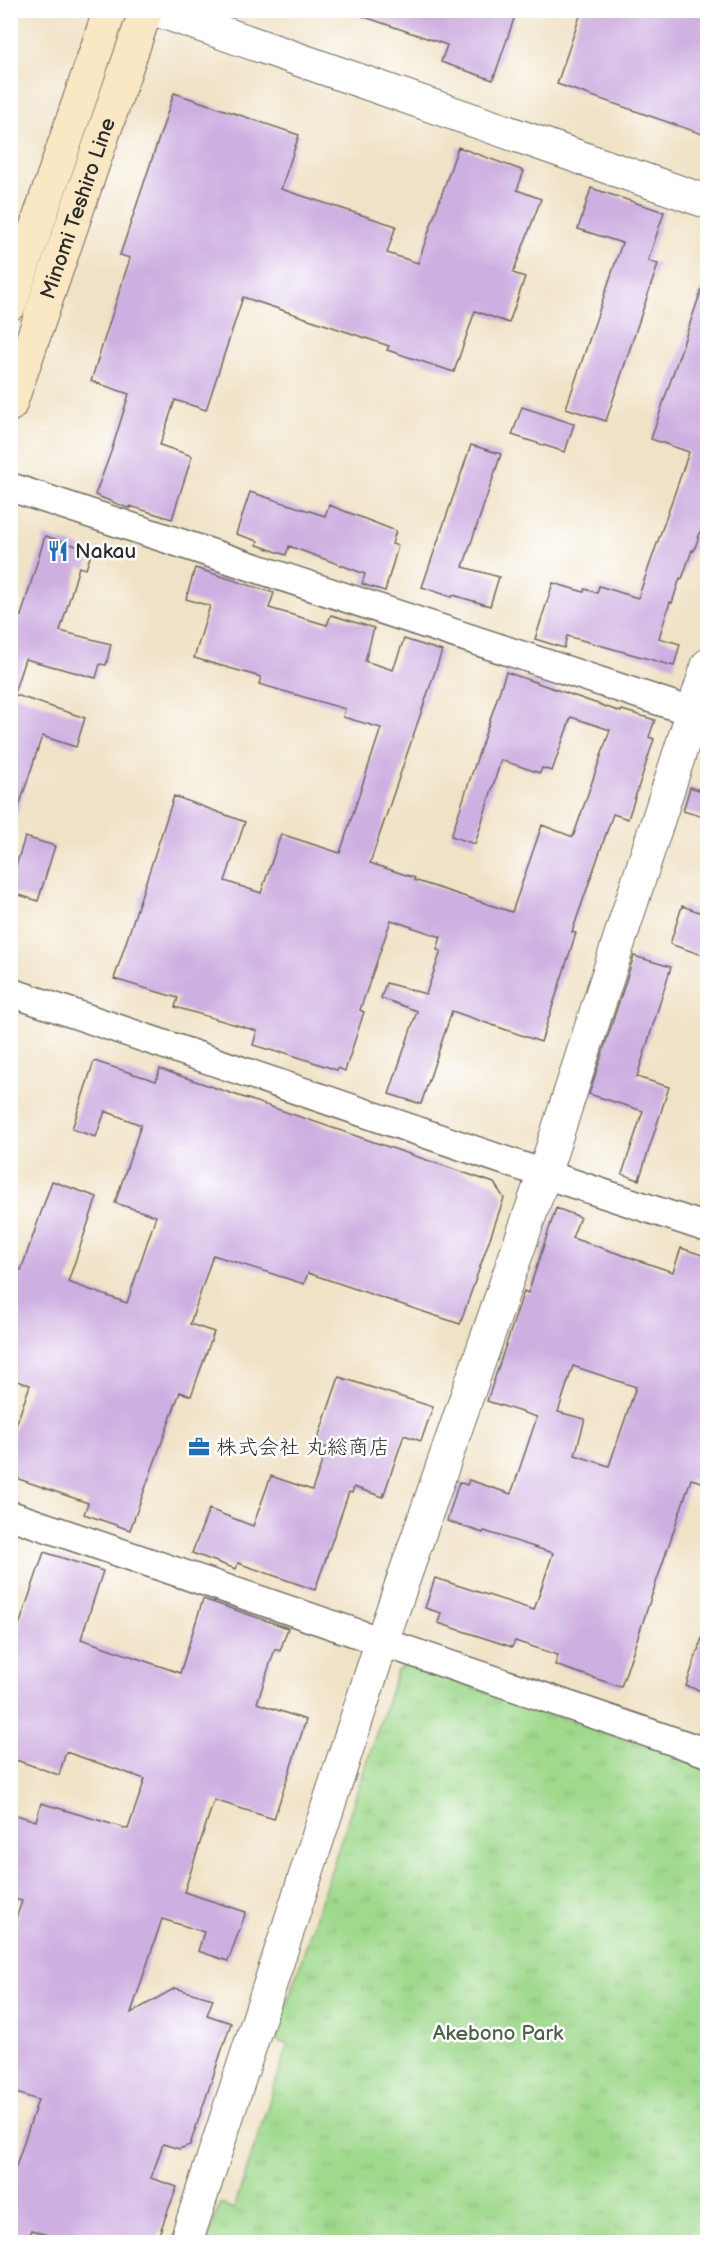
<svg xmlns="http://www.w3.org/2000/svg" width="718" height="2253" viewBox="0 0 718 2253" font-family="'Balsamiq Sans','Klee One',sans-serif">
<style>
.park{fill:url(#park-tufts);stroke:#65825c;stroke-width:1.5}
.building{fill:#ceafe1;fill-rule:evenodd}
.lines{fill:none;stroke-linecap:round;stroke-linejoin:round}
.minor-casing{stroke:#706b61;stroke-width:31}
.tertiary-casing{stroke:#706b61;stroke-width:35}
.secondary-casing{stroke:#706b61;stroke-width:35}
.minor{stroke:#fff;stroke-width:28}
.tertiary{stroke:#fff;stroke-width:33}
.secondary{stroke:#fae7c3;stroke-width:33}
.labels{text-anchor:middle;stroke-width:5;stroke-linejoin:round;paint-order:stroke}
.street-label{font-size:21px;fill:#2b2b2b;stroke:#fff}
.poi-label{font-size:21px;fill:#2b2b2b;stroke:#fff;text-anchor:start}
.park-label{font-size:21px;fill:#4e5f48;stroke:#fff}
</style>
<defs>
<pattern id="park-tufts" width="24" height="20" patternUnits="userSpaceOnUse" patternTransform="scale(1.5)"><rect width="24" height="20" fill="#9fd98c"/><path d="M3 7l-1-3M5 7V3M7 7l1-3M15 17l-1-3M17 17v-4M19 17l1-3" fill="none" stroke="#89ba79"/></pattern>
</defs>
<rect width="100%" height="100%" fill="#fff"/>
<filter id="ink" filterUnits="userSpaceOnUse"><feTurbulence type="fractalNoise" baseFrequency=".0167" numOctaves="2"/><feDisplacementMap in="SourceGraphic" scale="12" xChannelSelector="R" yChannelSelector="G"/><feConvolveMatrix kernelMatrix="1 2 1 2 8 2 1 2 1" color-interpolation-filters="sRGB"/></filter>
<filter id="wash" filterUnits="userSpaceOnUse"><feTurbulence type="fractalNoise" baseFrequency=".008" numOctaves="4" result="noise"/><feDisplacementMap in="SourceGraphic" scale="24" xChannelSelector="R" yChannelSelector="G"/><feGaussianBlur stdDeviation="1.35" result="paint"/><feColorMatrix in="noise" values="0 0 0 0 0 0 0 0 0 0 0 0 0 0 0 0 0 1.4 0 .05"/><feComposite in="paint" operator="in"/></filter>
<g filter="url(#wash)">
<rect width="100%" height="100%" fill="#f0e2c6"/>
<path class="park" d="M 405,1664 L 707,1767 L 707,2242 L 207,2242 L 220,2204 L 234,2209 L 288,2045 L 275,2040 L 397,1671 Z"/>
<g id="blocks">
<path class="building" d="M 357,10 L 517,10 L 493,80 L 441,62 L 447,45 L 356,14 Z
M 582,10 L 708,10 L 708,136 L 557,84 Z
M 174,93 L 299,135 L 281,189 L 396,226 L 387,253 L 418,263 L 458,147 L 524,171 L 517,190 L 541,199 L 513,273 L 525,277 L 509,323 L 475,311 L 454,372 L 387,350 L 389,346 L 243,297 L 206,410 L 175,400 L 160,445 L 192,456 L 172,519 L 130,506 L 130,509 L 95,495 L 111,452 L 129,394 L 91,381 L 130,258 L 120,255 Z
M 591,188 L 664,212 L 648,261 L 658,264 L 606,421 L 566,408 L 622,243 L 578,229 Z
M 704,282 L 708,282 L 708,508 L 694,551 L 692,550 L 682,579 L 680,578 L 672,603 L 670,602 L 659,638 L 680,644 L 674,666 L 567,636 L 564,648 L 535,639 L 553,583 L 584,592 L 585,589 L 597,593 L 599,586 L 638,598 L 689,452 L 651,439 Z
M 522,407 L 574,424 L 565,452 L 512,435 Z
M 471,445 L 501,454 L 463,567 L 499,577 L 490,606 L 453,595 L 452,597 L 422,587 Z
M 250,492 L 325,516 L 329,505 L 396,531 L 392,544 L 398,546 L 385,591 L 362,584 L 365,574 L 289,546 L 286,555 L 257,545 L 258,541 L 236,534 Z
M 45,536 L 92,551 L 86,569 L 79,567 L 60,631 L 111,644 L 106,665 L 100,664 L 96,678 L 25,659 L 14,693 L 10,692 L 10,613 L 21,616 Z
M 195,568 L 274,593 L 269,608 L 327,625 L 331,615 L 374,628 L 365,661 L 393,670 L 404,639 L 442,651 L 370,863 L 415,878 L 414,880 L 512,912 L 542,825 L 573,837 L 610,730 L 571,717 L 552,771 L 542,768 L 540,773 L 501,760 L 475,844 L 451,836 L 506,672 L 621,712 L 622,710 L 655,720 L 649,737 L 654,739 L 628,819 L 613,814 L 572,932 L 576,933 L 541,1042 L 452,1011 L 421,1104 L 389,1094 L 417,1011 L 381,998 L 386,983 L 426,994 L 441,951 L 437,950 L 441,937 L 391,920 L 360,1010 L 364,1012 L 345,1071 L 338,1068 L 337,1070 L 280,1051 L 280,1053 L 253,1045 L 257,1031 L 175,1007 L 178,998 L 114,979 L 174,796 L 245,822 L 225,881 L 261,893 L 281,834 L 340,853 L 381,728 L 343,717 L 345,709 L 259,684 L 261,677 L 194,658 L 210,606 L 186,599 Z
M 10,693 L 85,718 L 76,747 L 42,736 L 14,822 L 10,822 Z
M 690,787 L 708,793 L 708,818 L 683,811 Z
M 25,837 L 55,846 L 38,901 L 10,892 L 10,885 Z
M 682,906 L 708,915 L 708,957 L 670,944 Z
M 634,956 L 671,967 L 637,1077 L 669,1087 L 639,1180 L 622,1174 L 643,1111 L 589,1094 Z
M 94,1061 L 156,1081 L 160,1069 L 494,1183 L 504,1198 L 460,1324 L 308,1273 L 304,1284 L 213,1255 L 190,1324 L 214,1332 L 191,1396 L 180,1392 L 130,1530 L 84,1514 L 88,1503 L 10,1476 L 10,1442 L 30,1385 L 10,1379 L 10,1292 L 17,1269 L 21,1270 L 52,1181 L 97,1197 L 68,1282 L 127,1303 L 156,1216 L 115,1203 L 141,1125 L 105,1111 L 96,1137 L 72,1129 Z
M 556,1208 L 580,1217 L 572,1238 L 673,1272 L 681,1248 L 708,1257 L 708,1484 L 691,1479 L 621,1687 L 555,1665 L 558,1655 L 515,1641 L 512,1647 L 438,1623 L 441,1613 L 425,1608 L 435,1578 L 534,1610 L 553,1553 L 484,1531 L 483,1533 L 447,1521 L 459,1482 L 467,1485 L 469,1480 L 511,1494 L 537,1417 L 487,1401 L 524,1291 L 528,1293 ZM 573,1366 L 636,1387 L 609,1466 L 575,1455 L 585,1419 L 558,1412 Z
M 339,1377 L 433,1407 L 421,1441 L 404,1435 L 383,1497 L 354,1487 L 352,1493 L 349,1492 L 315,1590 L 238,1563 L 236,1569 L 192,1553 L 209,1509 L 253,1526 L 271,1476 L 312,1490 L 327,1448 L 316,1444 Z
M 44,1552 L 103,1571 L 81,1639 L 180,1673 L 203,1599 L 288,1628 L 280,1651 L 275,1649 L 257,1703 L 306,1720 L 274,1819 L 214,1800 L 184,1892 L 246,1912 L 228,1961 L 198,1951 L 204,1932 L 162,1919 L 131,2013 L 175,1988 L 213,1999 L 207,2015 L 231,2023 L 190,2145 L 179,2149 L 163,2144 L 151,2178 L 177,2187 L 156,2242 L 69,2242 L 32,2230 L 28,2242 L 10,2242 L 10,2184 L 38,2100 L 10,2091 L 10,1936 L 22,1901 L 10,1898 L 10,1813 L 36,1821 L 41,1803 L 128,1829 L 145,1779 L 66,1752 L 59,1775 L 10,1758 L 10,1652 Z
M 704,1632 L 708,1633 L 708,1693 L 686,1686 Z"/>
</g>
</g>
<g filter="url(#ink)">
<use href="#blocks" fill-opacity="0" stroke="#706b61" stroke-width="1.5"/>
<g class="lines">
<defs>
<path id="minor" d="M 10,487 L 708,717
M 10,992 L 544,1174 L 708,1228
M 10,1515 L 708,1753"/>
<path id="tertiary" d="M 157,10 L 708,202
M 186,2242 L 382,1641 L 544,1174 L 708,665"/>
<g id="secondary">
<path d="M 10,304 L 110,10"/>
<path id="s1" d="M 10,405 L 146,10"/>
</g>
</defs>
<use href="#minor" class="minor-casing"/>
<use href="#tertiary" class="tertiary-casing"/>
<use href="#secondary" class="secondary-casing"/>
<use href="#minor" class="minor"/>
<use href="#tertiary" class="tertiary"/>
<use href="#secondary" class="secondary"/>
</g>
</g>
<defs>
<symbol id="restaurant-bare" viewBox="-9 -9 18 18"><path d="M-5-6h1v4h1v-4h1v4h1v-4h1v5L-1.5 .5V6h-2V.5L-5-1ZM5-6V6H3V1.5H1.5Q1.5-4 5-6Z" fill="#1f6fb2" stroke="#fff" stroke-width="2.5" paint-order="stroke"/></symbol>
<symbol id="office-bare" viewBox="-9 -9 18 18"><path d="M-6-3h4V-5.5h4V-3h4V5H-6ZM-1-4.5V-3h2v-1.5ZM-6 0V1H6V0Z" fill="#1f6fb2" stroke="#fff" stroke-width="2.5" paint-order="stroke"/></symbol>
</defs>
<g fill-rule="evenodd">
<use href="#restaurant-bare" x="43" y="536" width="30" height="30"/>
<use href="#office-bare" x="184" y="1432" width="30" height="30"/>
</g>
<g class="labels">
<g class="street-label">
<text dy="7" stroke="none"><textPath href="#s1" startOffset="208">Minomi Teshiro Line</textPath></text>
</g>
<g class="poi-label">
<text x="75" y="558">Nakau</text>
<text x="216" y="1454">株式会社 丸総商店</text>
</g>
<g class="park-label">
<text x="498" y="2040">Akebono Park</text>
</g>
</g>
<rect width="718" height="2253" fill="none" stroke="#fff" stroke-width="36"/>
</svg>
